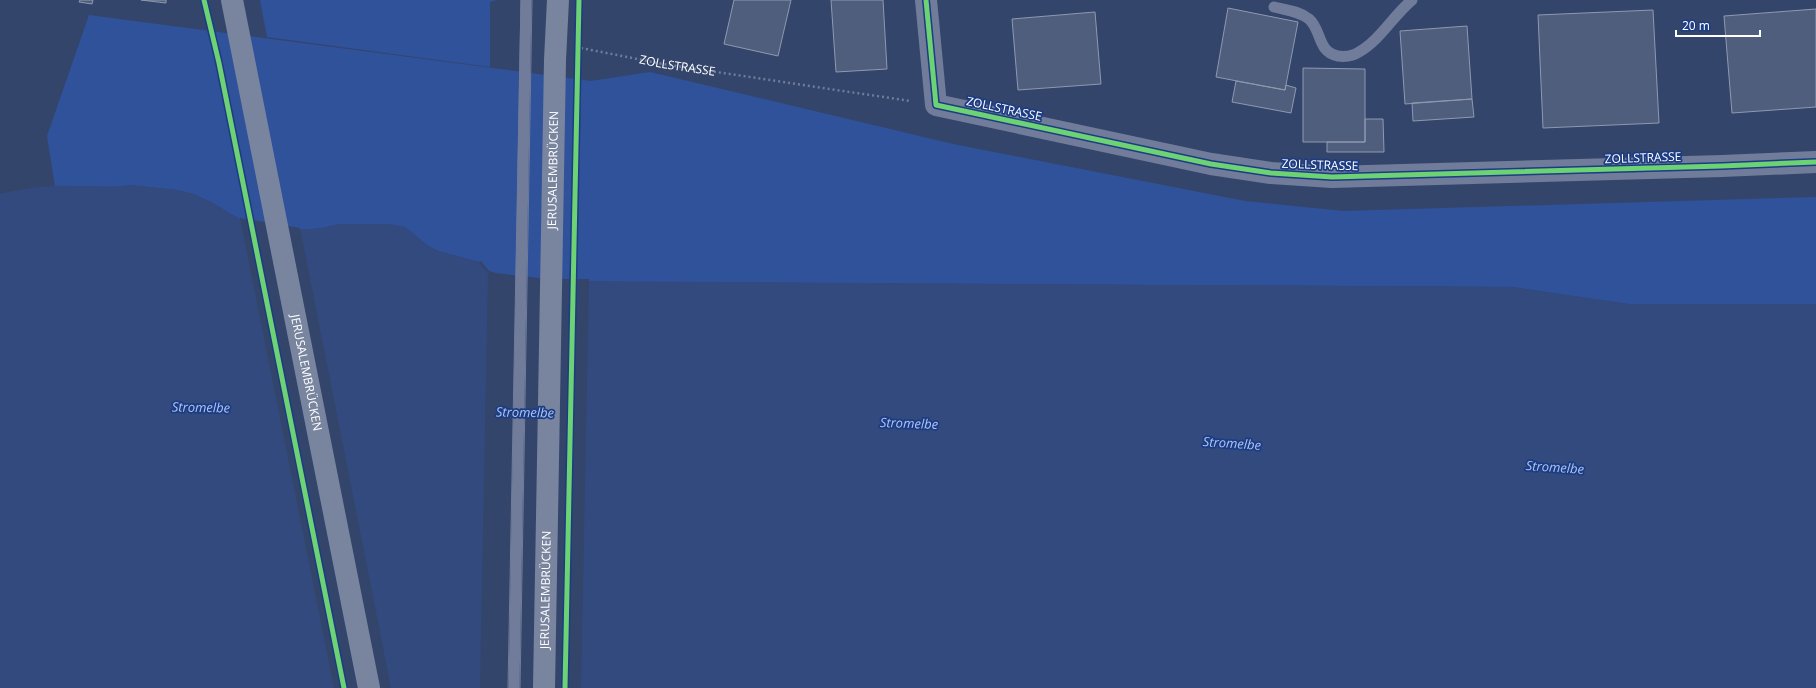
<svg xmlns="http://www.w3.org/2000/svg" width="1816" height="688" viewBox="0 0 1816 688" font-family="'Open Sans',sans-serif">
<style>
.green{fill:#30529b}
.water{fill:#324a7d}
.pier{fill:#34456c}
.building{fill:#505e7d;stroke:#8e99b0}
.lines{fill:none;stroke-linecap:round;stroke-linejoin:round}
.path{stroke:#707c9a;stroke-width:2.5;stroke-dasharray:2 3;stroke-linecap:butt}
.service{stroke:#707c9a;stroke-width:11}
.minor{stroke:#707c9a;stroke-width:22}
.primary{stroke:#79859f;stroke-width:22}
.tram{stroke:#707d9a;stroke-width:1}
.cycleway-casing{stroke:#1c3c84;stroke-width:8}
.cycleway{stroke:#6cd273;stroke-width:5}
.labels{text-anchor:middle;stroke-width:3.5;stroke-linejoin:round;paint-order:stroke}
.street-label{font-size:12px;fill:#fff;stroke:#1c3c84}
.water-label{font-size:13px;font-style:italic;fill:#aec4f2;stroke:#1c3c84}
</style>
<rect width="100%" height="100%" fill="#34456c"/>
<path class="green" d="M 260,0 L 497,0 L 490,2 L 490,67 L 267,37 Z
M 89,15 L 591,81 L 650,72 L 953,144 L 1245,201 L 1343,211 L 1816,197 L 1816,304 L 1628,304 L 1512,287 L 633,282 L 548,281 L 496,275 L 488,272 L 479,262 L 438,251 L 428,246 L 405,227 L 340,224 L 323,228 L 299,230 L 239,219 L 211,202 L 193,194 L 176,190 L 130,185 L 119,187 L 55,186 L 47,136 Z"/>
<path class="water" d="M 130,185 L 176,190 L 193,194 L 211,202 L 239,219 L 299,230 L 323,228 L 340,224 L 390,224 L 405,227 L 428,246 L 438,251 L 479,262 L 488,272 L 496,275 L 548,281 L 1512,287 L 1628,304 L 1816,304 L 1816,688 L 0,688 L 0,194 C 18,190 37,186 56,186 C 81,185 105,189 130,185 Z"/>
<path class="pier" d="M 240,218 L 300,228 L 391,688 L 334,688 Z
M 481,261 L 489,271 L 496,273 L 548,279 L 589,279 L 581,688 L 480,688 L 488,272 L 483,268 L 479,262 Z"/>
<path class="building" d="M 80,0 L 93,0 L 92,4 L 79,2 Z
M 141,0 L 166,0 L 166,3 Z
M 734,0 L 791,0 L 778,56 L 724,44 Z
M 831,0 L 883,0 L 887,69 L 836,72 Z
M 1228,8 L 1298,22 L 1285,90 L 1216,77 Z
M 1816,9 L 1816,107 L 1732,113 L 1724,16 Z
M 1653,10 L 1659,123 L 1543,128 L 1538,15 Z
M 1095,12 L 1101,84 L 1018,90 L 1012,19 Z
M 1467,26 L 1472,99 L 1405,104 L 1400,31 Z
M 1303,68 L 1365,69 L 1365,142 L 1303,142 Z
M 1236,81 L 1285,90 L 1286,85 L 1296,88 L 1291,113 L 1232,102 Z
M 1472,99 L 1474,117 L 1413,121 L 1412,103 Z
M 1365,119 L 1383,119 L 1384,152 L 1327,152 L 1327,142 L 1365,142 Z"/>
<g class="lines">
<path class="path" id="s1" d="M 581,48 L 663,64 L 910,101"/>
<path class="service" d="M 1274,7 C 1286,10 1299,11 1309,19 C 1322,30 1317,52 1338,56 C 1345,57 1353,56 1359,52 C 1380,40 1393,16 1412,0
M 514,688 L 526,0"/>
<path class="minor" d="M 926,0 L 936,105 L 1211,164 L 1271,173 L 1332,177 L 1722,166 L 1816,162"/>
<g class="primary">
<path id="s2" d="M 232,0 L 369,688"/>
<path id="s3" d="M 544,688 L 555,60 L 558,0"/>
</g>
<path class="tram" d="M 508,688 L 521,0
M 520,688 L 532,0"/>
<defs>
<path id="cycleway" d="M 204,0 L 219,63 L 344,688
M 926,0 L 936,105 L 1211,164 L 1271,173 L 1332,177 L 1722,166 L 1816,162
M 565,688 L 579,0"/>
</defs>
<use href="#cycleway" class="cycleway-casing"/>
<use href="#cycleway" class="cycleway"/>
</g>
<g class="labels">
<g class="street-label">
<text dy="4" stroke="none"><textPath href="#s1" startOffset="98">ZOLLSTRASSE</textPath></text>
<text transform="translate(1004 109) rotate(12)" y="4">ZOLLSTRASSE</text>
<text transform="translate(1643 158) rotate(-2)" y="4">ZOLLSTRASSE</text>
<text transform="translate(1320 165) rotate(2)" y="4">ZOLLSTRASSE</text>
<text dy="4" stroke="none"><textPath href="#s3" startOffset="518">JERUSALEMBRÜCKEN</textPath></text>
<text dy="4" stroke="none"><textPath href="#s2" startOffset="380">JERUSALEMBRÜCKEN</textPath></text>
<text dy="4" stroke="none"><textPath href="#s3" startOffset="98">JERUSALEMBRÜCKEN</textPath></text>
</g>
<g class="water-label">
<text transform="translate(201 407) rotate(1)" y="5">Stromelbe</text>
<text transform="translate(525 412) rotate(1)" y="5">Stromelbe</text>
<text transform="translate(909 423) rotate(2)" y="5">Stromelbe</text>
<text transform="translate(1232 443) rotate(4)" y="5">Stromelbe</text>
<text transform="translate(1555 467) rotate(4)" y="5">Stromelbe</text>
</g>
</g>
<path d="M1676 30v6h84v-6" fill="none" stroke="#ffffff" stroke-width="2"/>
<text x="1682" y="30" font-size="12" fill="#ffffff" stroke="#1c3c84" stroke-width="3" paint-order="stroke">20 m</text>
</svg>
